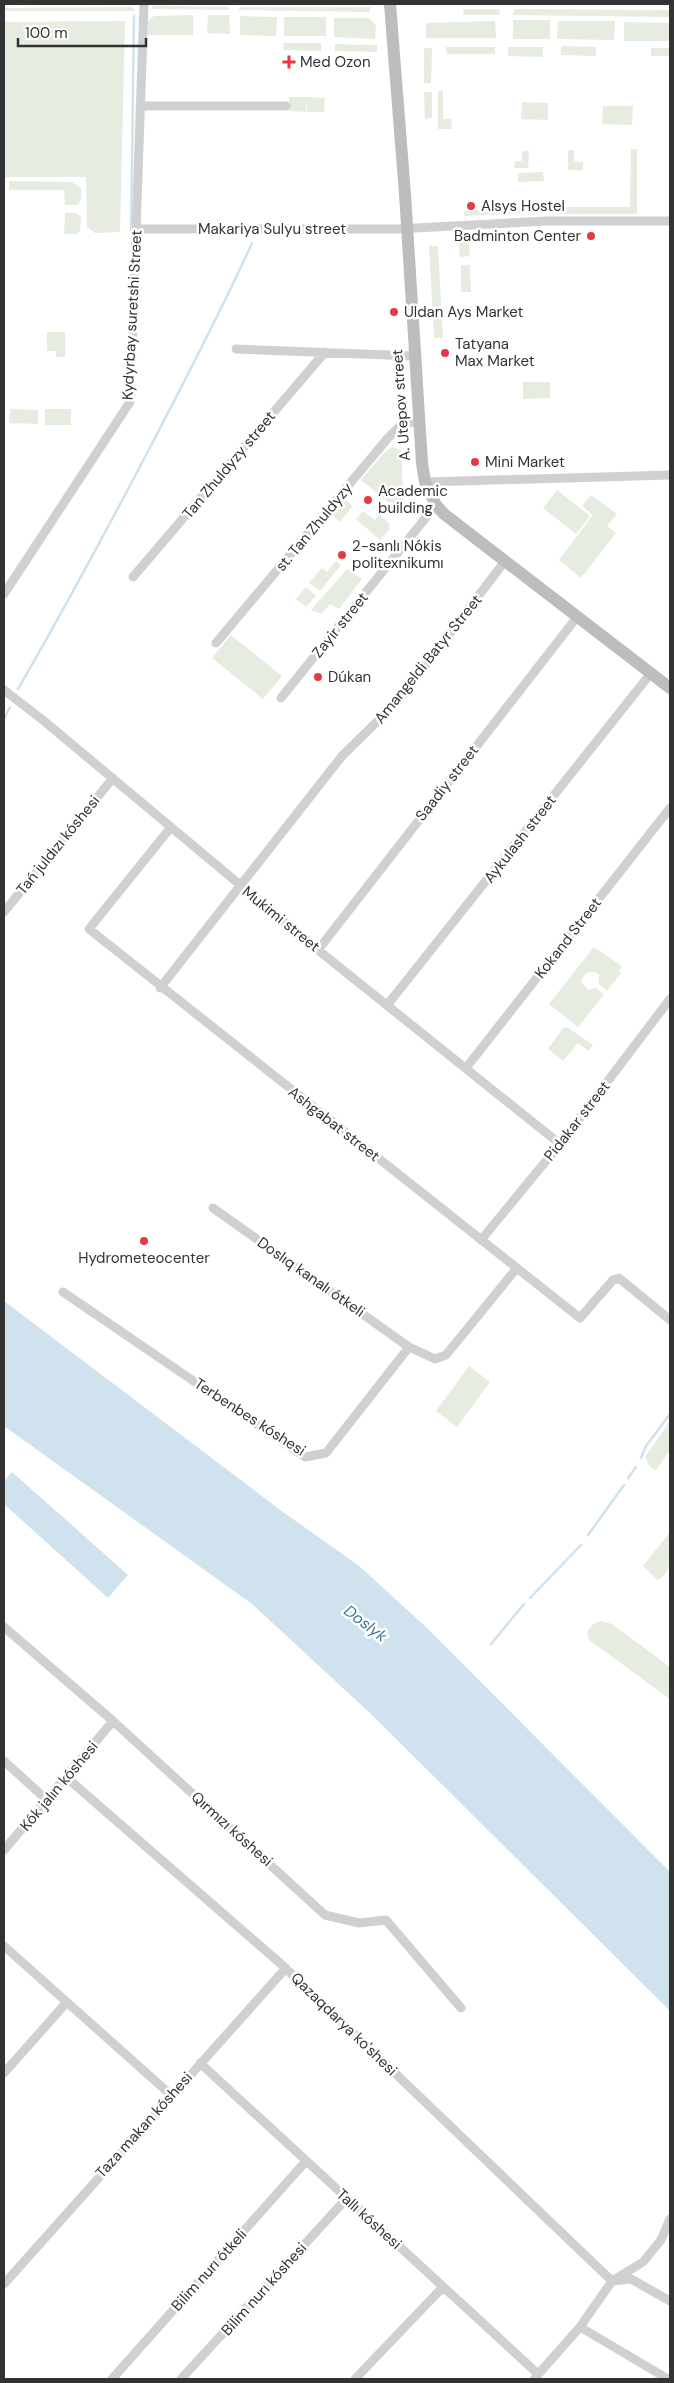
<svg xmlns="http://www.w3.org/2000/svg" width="674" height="2383" viewBox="0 0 674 2383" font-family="'DM Sans',sans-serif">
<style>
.green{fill:#e6ecdf}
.water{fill:#cfe2ee}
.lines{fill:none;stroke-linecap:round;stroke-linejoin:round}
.stream{stroke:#cfe2ee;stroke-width:2.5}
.street{stroke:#d0d0d0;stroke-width:9}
.secondary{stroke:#bdbdbd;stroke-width:12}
.poi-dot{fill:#e63946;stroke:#fff;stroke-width:2}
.labels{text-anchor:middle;stroke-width:5;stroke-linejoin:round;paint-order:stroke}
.poi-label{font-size:15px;fill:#333;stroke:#fff;text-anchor:start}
.street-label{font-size:15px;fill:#333;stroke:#fff}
.water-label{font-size:16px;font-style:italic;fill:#3f7597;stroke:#fff}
</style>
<rect width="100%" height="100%" fill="#fff"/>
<path class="green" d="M 153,6 L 229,7 L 229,10 L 150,9 Z
M 132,7 L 135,11 L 4,11 L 4,8 Z
M 239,7 L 370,7 L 370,12 L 239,10 Z
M 464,9 L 496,9 L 499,10 L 500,15 L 463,15 Z
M 515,9 L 670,10 L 670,17 L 512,15 Z
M 193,15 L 193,35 L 148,35 L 148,21 L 154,16 Z
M 208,15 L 229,15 L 230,34 L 207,33 Z
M 240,16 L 277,17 L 276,36 L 240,35 Z
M 284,17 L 326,17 L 326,36 L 284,36 Z
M 334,18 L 369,18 L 376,25 L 375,39 L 334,37 Z
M 513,20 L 550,20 L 550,39 L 513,39 Z
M 125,21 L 120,232 L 95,233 L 87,227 L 86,177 L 4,177 L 4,22 Z
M 495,21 L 496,38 L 426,38 L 426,23 Z
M 558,21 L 615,21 L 614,40 L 557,39 Z
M 624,22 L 670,23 L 670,41 L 624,41 Z
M 284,43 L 321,43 L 321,51 L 283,50 Z
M 335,44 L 377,45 L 377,52 L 335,51 Z
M 561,46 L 596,47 L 596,56 L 561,55 Z
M 446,47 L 495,47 L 495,54 L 447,54 Z
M 508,47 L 543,47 L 543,57 L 508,56 Z
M 424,48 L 432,48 L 431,83 L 424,83 Z
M 651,48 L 670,48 L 670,56 L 651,56 Z
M 438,91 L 443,91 L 443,119 L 451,119 L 452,129 L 438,129 Z
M 424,92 L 432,92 L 432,118 L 425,119 Z
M 289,97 L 307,97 L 306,112 L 289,111 Z
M 307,97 L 325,98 L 324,112 L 307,112 Z
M 522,102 L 548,103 L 548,120 L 521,119 Z
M 603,106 L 633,106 L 632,125 L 602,124 Z
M 631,149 L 637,149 L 637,214 L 556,214 L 556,207 L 630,207 Z
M 568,150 L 574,150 L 574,161 L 583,162 L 583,170 L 568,170 Z
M 522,151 L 529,151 L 528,168 L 514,168 L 515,161 L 522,161 Z
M 543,172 L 544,181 L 518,182 L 518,173 Z
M 9,181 L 72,182 L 81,188 L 81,200 L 77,205 L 65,205 L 64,190 L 9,190 Z
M 522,208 L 522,213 L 464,216 L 464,211 Z
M 65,213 L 76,213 L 81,217 L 80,231 L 77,234 L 64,234 Z
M 457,230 L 465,232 L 468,236 L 470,256 L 460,257 Z
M 429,246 L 438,246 L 443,338 L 434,338 Z
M 461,265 L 470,265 L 471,292 L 461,292 Z
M 47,332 L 65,332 L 65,357 L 56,357 L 56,351 L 47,351 Z
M 523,382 L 550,382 L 550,398 L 523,399 Z
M 10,409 L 38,410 L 38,424 L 9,423 Z
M 45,409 L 71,409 L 71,425 L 45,425 Z
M 392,447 L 401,450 L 404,511 L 394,516 L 384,509 L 389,503 L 361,480 L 383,454 Z
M 557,490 L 590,516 L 576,534 L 543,508 Z
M 591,495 L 617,514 L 607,526 L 616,533 L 581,578 L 559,560 L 593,515 L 582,506 Z
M 344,499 L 353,506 L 340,522 L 331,514 Z
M 363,511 L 375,520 L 379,515 L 389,523 L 390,529 L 380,540 L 356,519 Z
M 336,561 L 341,565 L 320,591 L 309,583 L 322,568 L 327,572 Z
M 347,569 L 362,579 L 339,609 L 330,604 L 321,614 L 311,610 Z
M 306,587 L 316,596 L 306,607 L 296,599 Z
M 231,635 L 282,676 L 263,699 L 212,658 Z
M 594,947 L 622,966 L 619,971 L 621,973 L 607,991 L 599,984 L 599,975 L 596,972 C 587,971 584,974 581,982 L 588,990 L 596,988 L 604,995 L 578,1027 L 549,1004 Z
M 567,1027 L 593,1045 L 589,1051 L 578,1043 L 563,1061 L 548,1049 L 563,1028 Z
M 469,1366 L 490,1382 L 457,1427 L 436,1411 Z
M 670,1421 L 670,1450 L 656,1470 L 650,1467 L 645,1457 Z
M 670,1532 C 670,1548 674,1574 657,1580 L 643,1566 Z
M 601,1621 L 612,1624 L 670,1667 L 670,1699 L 589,1640 L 587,1632 L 593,1624 Z"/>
<path class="water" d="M 4,1301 L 283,1512 L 358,1565 L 426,1627 L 670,1872 L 670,2011 L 373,1716 L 252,1604 L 4,1426 Z
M 12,1472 L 128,1575 L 108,1598 L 4,1504 L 4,1481 Z"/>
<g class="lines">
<path class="stream" d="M 131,233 L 134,16
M 18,689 C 62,613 104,535 145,457 C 182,386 219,316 252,243
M 4,719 L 10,707
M 641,1458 L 646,1446 L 670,1414
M 628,1478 L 636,1467
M 588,1535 L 624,1485
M 530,1598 L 581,1545
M 491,1644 L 524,1604"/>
<path class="street" d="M 140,106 L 286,106
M 136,229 L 397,229 L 547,221 L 670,221
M 236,349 L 413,356
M 425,482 L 670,475
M 133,577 L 325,352
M 4,594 L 130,402 L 144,4
M 216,643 L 388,438 L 403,423 L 418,422
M 4,690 L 44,721 L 318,950 L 560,1144
M 281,698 L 436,505
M 171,827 L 89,929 L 580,1318 L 613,1280 L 619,1278 L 670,1320
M 4,912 L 113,778
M 318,950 L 577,617
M 160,988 L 342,756 L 399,700 L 505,561
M 388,1004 L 651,673
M 466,1068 L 670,808
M 213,1208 L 409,1347
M 481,1240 L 560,1144 L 670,999
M 63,1292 L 305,1457 L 326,1453 L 409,1347 L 435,1359 L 446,1355 L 516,1269
M 4,1627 L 113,1721 L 325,1915 L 359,1923 L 386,1920 L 461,2008
M 4,1761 L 47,1800
M 66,1777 L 281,1964 L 612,2281 L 631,2279 L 670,2301
M 4,1850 L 113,1721
M 4,1946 L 171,2095
M 200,2063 L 538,2374
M 4,2073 L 67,2002
M 4,2284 L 286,1968
M 580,2327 L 668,2379
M 112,2379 L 306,2161
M 181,2379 L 347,2198
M 355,2379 L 443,2287
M 534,2379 L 580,2327 L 612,2281 L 643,2262 L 661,2240 L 670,2219"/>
<path class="secondary" d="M 390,4 L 405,194 L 422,463 L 425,482 L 436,505 L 444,514 L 670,688"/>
</g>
<g class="poi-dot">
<path d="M286.5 54.5h5v5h5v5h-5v5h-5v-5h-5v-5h5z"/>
<circle cx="471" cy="206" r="5"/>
<circle cx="591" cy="236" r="5"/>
<circle cx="394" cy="312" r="5"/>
<circle cx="445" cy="353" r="5"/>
<circle cx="475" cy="462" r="5"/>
<circle cx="368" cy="500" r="5"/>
<circle cx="342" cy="555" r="5"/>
<circle cx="318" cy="677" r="5"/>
<circle cx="144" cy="1241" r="5"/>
</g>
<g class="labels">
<g class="poi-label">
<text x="300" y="67">Med Ozon</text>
<text x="481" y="211">Alsys Hostel</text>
<text x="581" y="241" text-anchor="end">Badminton Center</text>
<text x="404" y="317">Uldan Ays Market</text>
<text x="455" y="349">Tatyana<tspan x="455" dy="17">Max Market</tspan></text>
<text x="485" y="467">Mini Market</text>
<text x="378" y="496">Academic<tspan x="378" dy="17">building</tspan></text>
<text x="352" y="551">2-sanlı Nókis<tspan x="352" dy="17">politexnikumı</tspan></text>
<text x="328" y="682">Dúkan</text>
<text x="144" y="1263" text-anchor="middle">Hydrometeocenter</text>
</g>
<g class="street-label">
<text x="272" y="234">Makariya Sulyu street</text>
<text transform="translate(132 315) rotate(-87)" y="5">Kydyrbay suretshi Street</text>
<text transform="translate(401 405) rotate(-94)" y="5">A. Utepov street</text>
<text transform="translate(229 465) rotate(-50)" y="5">Tan Zhuldyzy street</text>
<text transform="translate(314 527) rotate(-50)" y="5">st. Tan Zhuldyzy</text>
<text transform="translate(340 625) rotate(-51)" y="5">Zayir street</text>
<text transform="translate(428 659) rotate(-51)" y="5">Amangeldi Batyr Street</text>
<text transform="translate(447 783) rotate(-52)" y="5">Saadiy street</text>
<text transform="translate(520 839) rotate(-52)" y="5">Aykulash street</text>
<text transform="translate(58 845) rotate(-51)" y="5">Tań juldızı kóshesi</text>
<text transform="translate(281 919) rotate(39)" y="5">Mukimi street</text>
<text transform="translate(568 938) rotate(-52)" y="5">Kokand Street</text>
<text transform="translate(577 1121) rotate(-52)" y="5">Pidakar street</text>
<text transform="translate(334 1124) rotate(38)" y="5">Ashgabat street</text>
<text transform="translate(311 1277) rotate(35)" y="5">Doslıq kanalı ótkeli</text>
<text transform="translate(250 1417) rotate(33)" y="5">Terbenbes kóshesi</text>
<text transform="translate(59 1786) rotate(-50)" y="5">Kók jalın kóshesi</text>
<text transform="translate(232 1829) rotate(42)" y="5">Qırmızı kóshesi</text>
<text transform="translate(344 2024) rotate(44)" y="5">Qazaqdarya ko'shesi</text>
<text transform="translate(144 2125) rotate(-48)" y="5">Taza makan kóshesi</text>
<text transform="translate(369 2219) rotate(42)" y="5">Tallı kóshesi</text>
<text transform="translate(209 2270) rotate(-48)" y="5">Bilim nurı ótkeli</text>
<text transform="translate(264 2289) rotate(-48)" y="5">Bilim nurı kóshesi</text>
</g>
<g class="water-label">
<text transform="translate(366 1623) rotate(37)" y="6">Doslyk</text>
</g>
</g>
<rect width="674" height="2383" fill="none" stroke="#333333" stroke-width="10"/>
<path d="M18 38v8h128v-8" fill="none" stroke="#333333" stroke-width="2.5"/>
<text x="25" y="38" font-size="15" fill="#333333" stroke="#ffffff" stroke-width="4" paint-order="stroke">100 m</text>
</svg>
